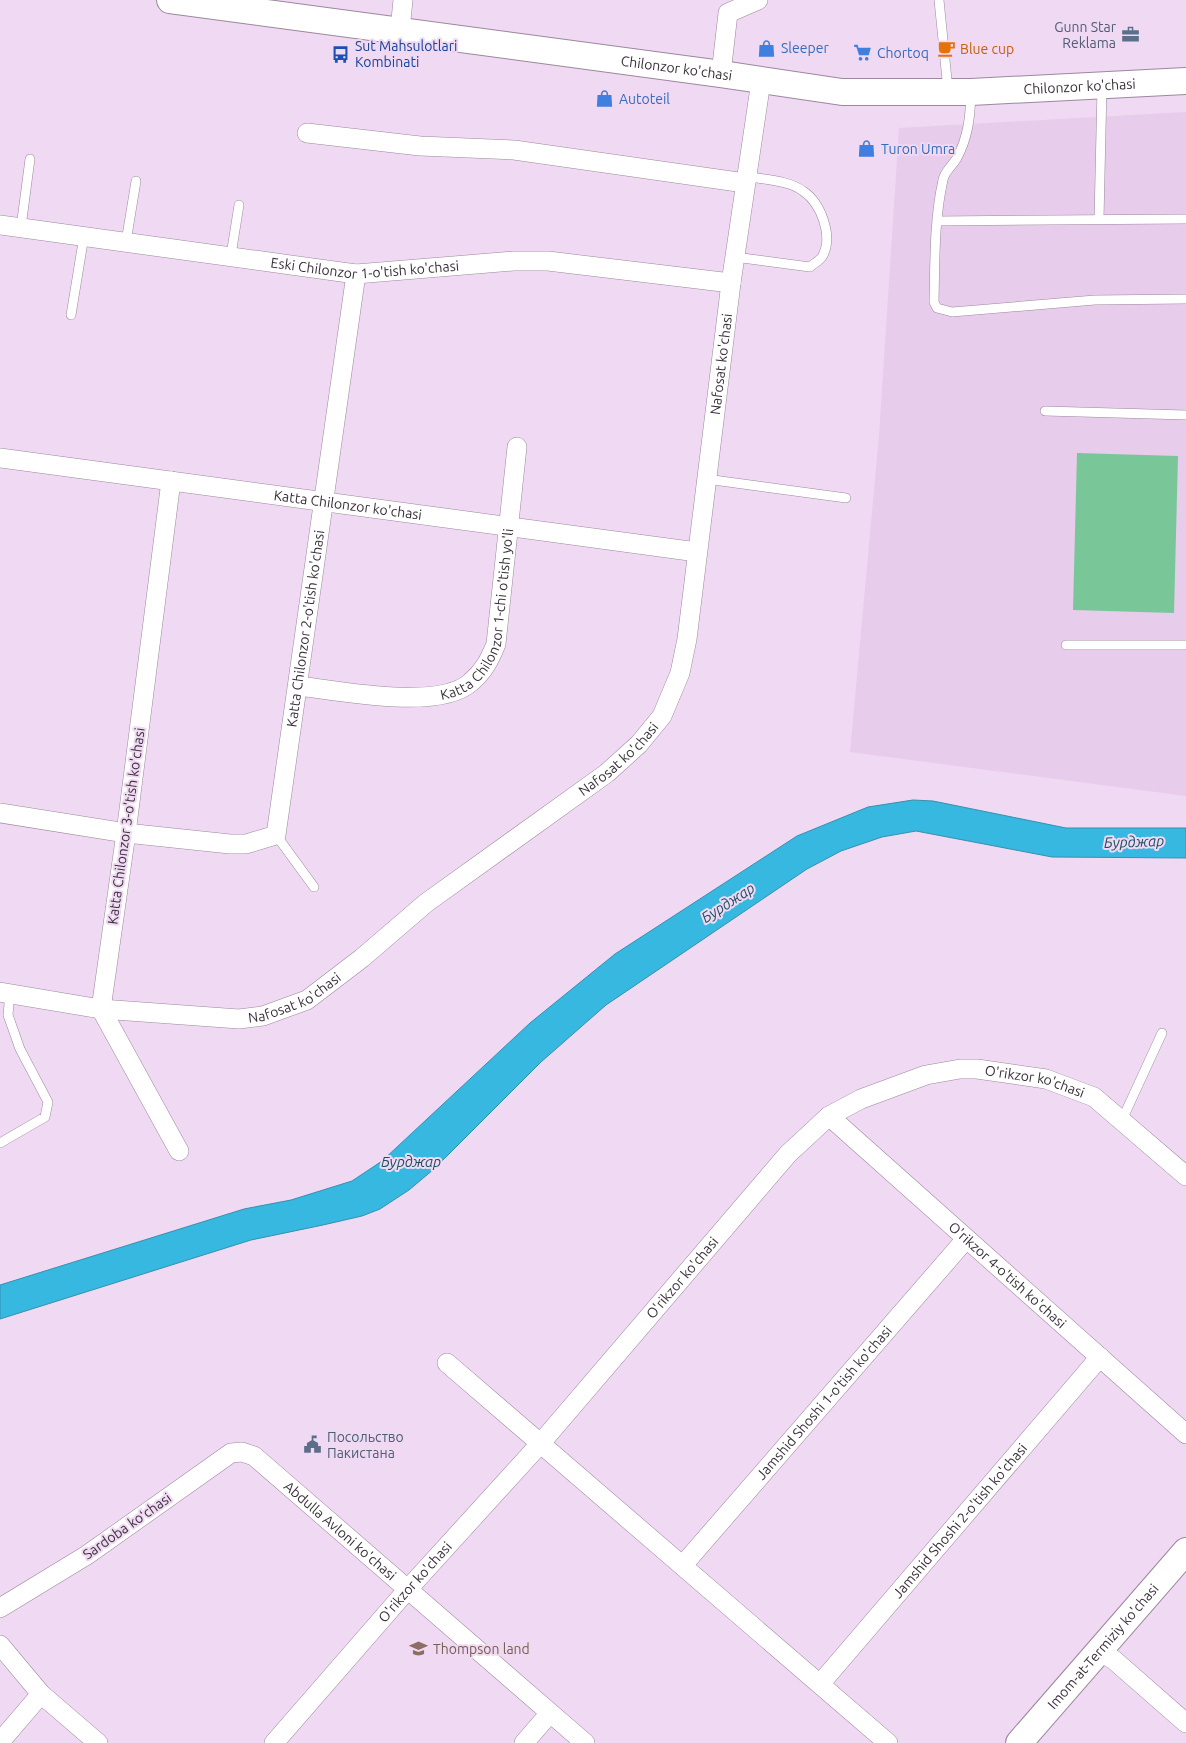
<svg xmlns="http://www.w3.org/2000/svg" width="1186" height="1743" viewBox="0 0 1186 1743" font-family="Ubuntu,sans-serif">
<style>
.built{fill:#e8cceb}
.green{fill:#79c799}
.water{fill:#36b8e0;stroke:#378fae}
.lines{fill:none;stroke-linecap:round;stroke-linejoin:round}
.lane-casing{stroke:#9c879e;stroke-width:10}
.street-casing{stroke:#9c879e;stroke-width:20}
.secondary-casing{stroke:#9c879e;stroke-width:28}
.lane{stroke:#fff;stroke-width:9}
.street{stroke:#fff;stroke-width:19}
.secondary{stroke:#fff;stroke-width:26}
.labels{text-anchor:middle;stroke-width:4;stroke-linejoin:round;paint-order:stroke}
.service-label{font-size:14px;fill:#4e5e75;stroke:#f0d9f2;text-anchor:end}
.transit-label{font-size:14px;fill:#164399;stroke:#f0d9f2;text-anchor:start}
.shop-label{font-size:14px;fill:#366cbe;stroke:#f0d9f2;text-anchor:start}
.food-label{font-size:14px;fill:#c56008;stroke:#f0d9f2;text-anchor:start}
.street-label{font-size:14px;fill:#39303a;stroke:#f0d9f2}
.education-label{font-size:14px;fill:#785e54;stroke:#f0d9f2;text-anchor:start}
.water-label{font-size:15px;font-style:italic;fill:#1c5061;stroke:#f0d9f2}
</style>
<rect width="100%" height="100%" fill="#f0d9f2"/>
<path class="built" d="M 1186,112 L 1186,796 L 850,752 L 879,436 L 899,128 Z"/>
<path class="green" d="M 1077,453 L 1178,456 L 1174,613 L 1073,610 Z"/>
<path class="water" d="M 913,800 L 933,801 L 1066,828 L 1186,828 L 1186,858 L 1052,857 L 916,831 L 882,837 L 841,851 L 807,869 L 606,1005 L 541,1062 L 434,1169 L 409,1190 L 380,1209 L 362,1216 L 323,1225 L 251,1240 L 0,1319 L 0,1285 L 244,1209 L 291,1200 L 352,1181 L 382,1161 L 530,1023 L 615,954 L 797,836 L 868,807 Z"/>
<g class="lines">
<defs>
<path id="lane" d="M 939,0 L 948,90
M 971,95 C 970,118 968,137 957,158 C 953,165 944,172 943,180 C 934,220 935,261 934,302 L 937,308 L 952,312 L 1095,300 L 1186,299
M 1099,219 L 1102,87
M 937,221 L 1186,219
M 21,227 L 30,159
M 126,242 L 136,181
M 231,255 L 239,205
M 735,257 L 810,267 C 813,264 819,261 822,257 C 834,237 821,203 803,191 C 788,180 764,180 746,176
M 71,315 L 84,236
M 1045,411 L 1186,415
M 706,479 L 846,498
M 1066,645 L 1186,645
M 276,835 L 314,887
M 1122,1120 L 1162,1033
M 0,1143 L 45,1117 L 48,1102 L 20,1049 L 8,1015 L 10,993"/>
<g id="street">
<path d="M 400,30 L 403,0"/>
<path d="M 721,74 L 728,13 L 758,0"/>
<path d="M 307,133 L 420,146 L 514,150 L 745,183"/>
<path id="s1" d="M 0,225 L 356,274 L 514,261 L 548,261 L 731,283"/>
<path id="s2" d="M 0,458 L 697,552"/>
<path d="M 171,481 L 126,833 L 101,1009 L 179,1151"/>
<path id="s3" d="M 299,686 C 339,691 440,711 471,682 C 484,671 490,659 496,644 L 517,447"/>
<path id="s4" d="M 0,813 L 126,833 L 230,844 L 246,844 L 276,835 L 356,274"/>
<path id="s5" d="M 0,992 L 101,1009 L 239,1019 L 263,1016 L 307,1000 L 362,958 L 426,903 L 607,773 L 639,744 L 662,716 L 680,673 L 687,639 L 731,283 L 761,81"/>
<path id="s6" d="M 829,1116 L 1186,1434"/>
<path d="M 447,1363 L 888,1743"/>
<path id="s7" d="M 683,1565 L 966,1239"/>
<path id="s8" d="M 0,1608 L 87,1555 L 231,1453 L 242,1452 L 254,1456 L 585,1743"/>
<path d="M 0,1645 L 41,1694 L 98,1743"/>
<path d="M 1099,1651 L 1114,1660 L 1186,1723"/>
<path id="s9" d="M 820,1684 L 1100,1357"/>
<path d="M 0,1742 L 41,1694"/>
<path id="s10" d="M 274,1743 L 408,1589 L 540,1444 L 788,1154 L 829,1116 L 861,1099 L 926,1075 L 960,1069 L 977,1069 L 1046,1079 L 1094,1097 L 1186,1176"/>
<path d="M 524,1743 L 550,1713"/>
</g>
<g id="secondary">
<path id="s11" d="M 170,0 L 721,74 L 842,92 L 971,92 L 1186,81"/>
<path id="s12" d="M 1019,1743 L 1186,1551"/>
</g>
</defs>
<use href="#lane" class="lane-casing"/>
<use href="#street" class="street-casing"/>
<use href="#secondary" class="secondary-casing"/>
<use href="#lane" class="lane"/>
<use href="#street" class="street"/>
<use href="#secondary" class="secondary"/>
</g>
<defs>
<symbol id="office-bare" viewBox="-9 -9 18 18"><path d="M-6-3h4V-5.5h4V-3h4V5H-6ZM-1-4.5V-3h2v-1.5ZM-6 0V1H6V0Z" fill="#5c6f8a" stroke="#f0d9f2" stroke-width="2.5" paint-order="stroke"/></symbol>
<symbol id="shop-bare" viewBox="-9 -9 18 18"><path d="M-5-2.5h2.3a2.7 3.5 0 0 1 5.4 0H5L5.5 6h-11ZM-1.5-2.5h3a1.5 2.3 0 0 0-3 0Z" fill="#3f7fe0" stroke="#f0d9f2" stroke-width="2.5" paint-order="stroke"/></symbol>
<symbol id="cafe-bare" viewBox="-9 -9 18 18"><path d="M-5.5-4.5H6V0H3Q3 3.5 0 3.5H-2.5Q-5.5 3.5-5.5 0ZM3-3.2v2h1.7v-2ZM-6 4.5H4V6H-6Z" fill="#e8710a" stroke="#f0d9f2" stroke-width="2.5" paint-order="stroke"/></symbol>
<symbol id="supermarket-bare" viewBox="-9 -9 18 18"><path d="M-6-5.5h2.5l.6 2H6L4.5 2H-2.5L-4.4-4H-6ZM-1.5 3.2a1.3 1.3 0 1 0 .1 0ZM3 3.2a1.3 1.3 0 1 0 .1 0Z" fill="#3f7fe0" stroke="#f0d9f2" stroke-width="2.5" paint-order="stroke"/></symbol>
<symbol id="bus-bare" viewBox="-9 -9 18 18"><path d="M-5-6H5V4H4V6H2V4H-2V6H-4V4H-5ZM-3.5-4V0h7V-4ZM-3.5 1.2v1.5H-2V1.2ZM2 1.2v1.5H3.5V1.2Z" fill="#1a4fb4" stroke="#f0d9f2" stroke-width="2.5" paint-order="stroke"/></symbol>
<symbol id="civic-bare" viewBox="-9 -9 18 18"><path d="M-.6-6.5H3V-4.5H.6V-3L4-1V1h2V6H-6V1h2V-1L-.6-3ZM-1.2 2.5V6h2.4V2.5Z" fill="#5c6f8a" stroke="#f0d9f2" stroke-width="2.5" paint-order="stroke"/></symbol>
<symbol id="school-bare" viewBox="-9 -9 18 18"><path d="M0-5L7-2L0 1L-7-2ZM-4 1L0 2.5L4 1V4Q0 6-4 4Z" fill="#8d6e63" stroke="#f0d9f2" stroke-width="2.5" paint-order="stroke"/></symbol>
</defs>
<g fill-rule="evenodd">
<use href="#office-bare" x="1118" y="22" width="25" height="25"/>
<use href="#shop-bare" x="754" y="36" width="25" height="25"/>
<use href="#cafe-bare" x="934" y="36" width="25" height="25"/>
<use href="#supermarket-bare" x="850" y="40" width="25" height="25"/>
<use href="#bus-bare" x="328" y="42" width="25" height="25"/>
<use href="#shop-bare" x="592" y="86" width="25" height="25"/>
<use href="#shop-bare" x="854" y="136" width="25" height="25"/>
<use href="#civic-bare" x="300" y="1432" width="25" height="25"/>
<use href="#school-bare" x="406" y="1636" width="25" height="25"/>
</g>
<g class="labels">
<g class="service-label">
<text x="1116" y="32">Gunn Star<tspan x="1116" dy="16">Reklama</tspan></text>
<text x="327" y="1442" text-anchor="start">Посольство<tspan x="327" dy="16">Пакистана</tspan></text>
</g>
<g class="transit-label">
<text x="355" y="51">Sut Mahsulotlari<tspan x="355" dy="16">Kombinati</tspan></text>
</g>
<g class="shop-label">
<text x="781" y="53">Sleeper</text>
<text x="877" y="58">Chortoq</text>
<text x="619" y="104">Autoteil</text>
<text x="881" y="154">Turon Umra</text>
</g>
<g class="food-label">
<text x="960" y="54">Blue cup</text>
</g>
<g class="street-label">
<text dy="5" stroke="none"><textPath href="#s11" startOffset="511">Chilonzor ko'chasi</textPath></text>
<text dy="5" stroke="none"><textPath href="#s11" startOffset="916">Chilonzor ko'chasi</textPath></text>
<text dy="5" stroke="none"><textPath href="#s1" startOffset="368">Eski Chilonzor 1-o'tish ko'chasi</textPath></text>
<text dy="5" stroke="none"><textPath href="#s5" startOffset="1126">Nafosat ko'chasi</textPath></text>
<text dy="5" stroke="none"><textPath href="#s2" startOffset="351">Katta Chilonzor ko'chasi</textPath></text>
<text dy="5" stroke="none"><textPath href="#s3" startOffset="240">Katta Chilonzor 1-chi o'tish yo'li</textPath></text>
<text dy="5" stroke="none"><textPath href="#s4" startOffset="488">Katta Chilonzor 2-o'tish ko'chasi</textPath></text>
<text dy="5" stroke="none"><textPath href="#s5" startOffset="706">Nafosat ko'chasi</textPath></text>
<text transform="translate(126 826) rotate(-82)" y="5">Katta Chilonzor 3-o'tish ko'chasi</text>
<text dy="5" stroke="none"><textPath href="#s5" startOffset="301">Nafosat ko'chasi</textPath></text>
<text dy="5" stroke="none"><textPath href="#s10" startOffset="1054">O'rikzor ko'chasi</textPath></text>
<text dy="5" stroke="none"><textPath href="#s6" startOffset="239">O'rikzor 4-o'tish ko'chasi</textPath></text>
<text dy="5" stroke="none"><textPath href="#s10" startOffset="619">O'rikzor ko'chasi</textPath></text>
<text dy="5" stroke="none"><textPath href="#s7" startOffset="215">Jamshid Shoshi 1-o'tish ko'chasi</textPath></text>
<text dy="5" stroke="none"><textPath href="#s9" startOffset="215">Jamshid Shoshi 2-o'tish ko'chasi</textPath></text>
<text transform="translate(127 1526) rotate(-35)" y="5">Sardoba koʻchasi</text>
<text dy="5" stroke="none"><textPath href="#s8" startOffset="416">Abdulla Avloni ko'chasi</textPath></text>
<text dy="5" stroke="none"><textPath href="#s10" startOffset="214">O'rikzor ko'chasi</textPath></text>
<text dy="5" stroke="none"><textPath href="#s12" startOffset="128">Imom-at-Termiziy ko'chasi</textPath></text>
</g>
<g class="education-label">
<text x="433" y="1654">Thompson land</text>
</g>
<g class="water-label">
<text transform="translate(1134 842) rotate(-2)" y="5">Бурджар</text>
<text transform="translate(728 903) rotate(-33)" y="5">Бурджар</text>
<text x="411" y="1167">Бурджар</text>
</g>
</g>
</svg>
